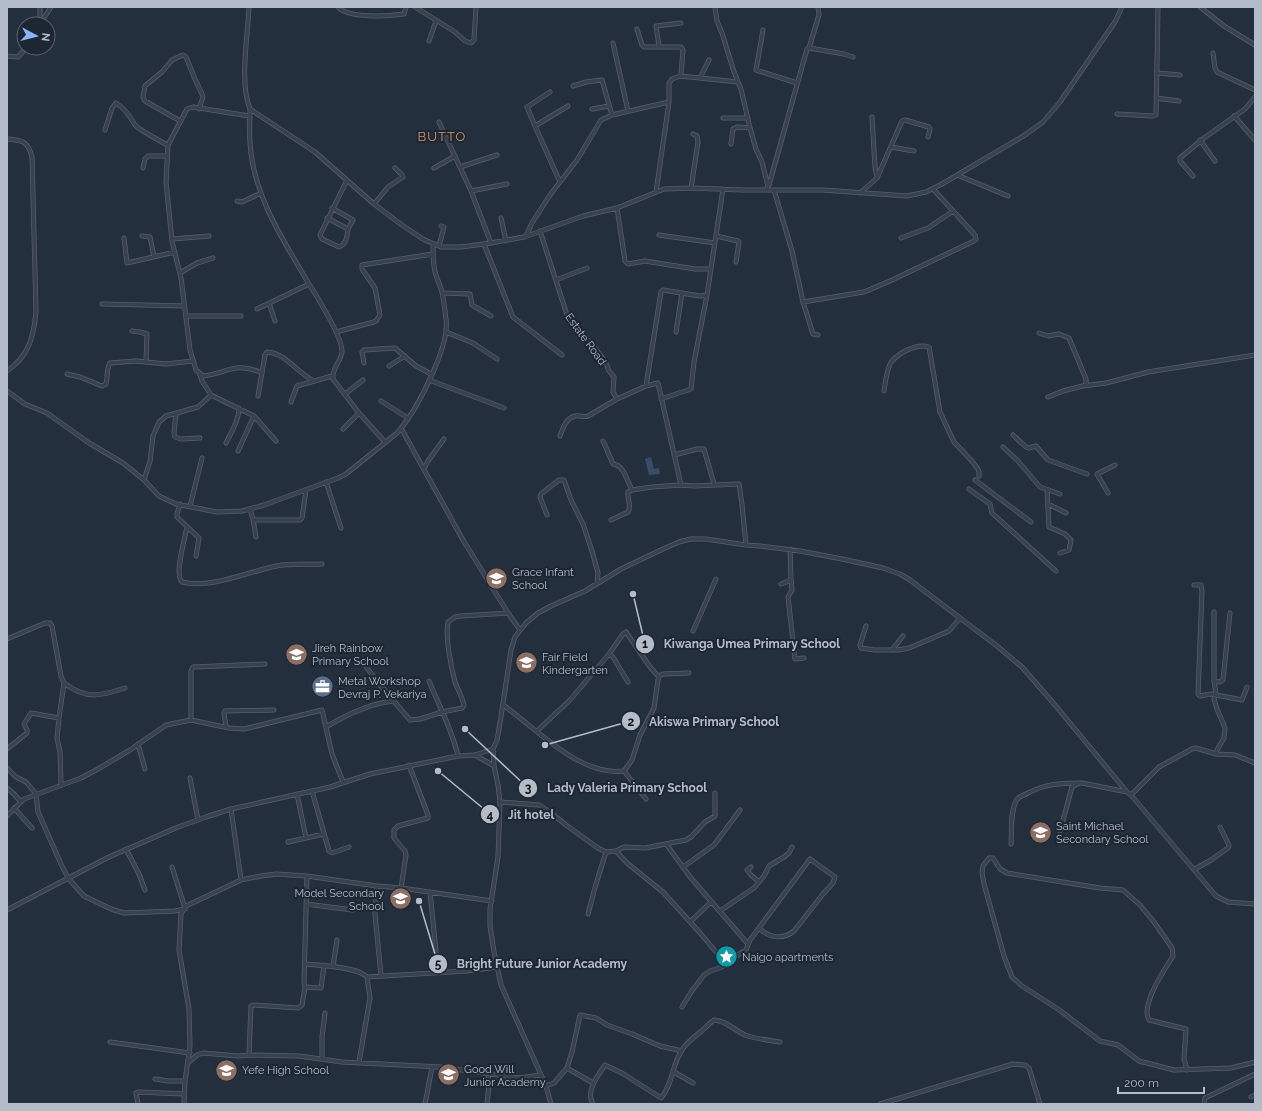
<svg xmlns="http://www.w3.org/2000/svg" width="1262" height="1111" viewBox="0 0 1262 1111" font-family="Raleway,sans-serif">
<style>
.water{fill:#394c67}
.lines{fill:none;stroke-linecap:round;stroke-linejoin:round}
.minor-casing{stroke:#565f6c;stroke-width:5}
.minor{stroke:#38414e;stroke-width:3.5}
.labels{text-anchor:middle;stroke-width:4;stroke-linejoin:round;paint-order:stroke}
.street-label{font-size:11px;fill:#b4bcc9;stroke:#1d2633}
.poi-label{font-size:11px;fill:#b4bcc9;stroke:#1d2633;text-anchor:start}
.quarter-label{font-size:13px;letter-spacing:1px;fill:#d59563;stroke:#1d2633}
.leader{fill:none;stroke:#b4bcc9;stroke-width:1.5}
.callout-dot{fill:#b4bcc9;stroke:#1d2633;stroke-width:1.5}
.mark-label{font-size:12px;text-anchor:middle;font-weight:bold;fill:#111}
.callout-label{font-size:12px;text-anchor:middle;font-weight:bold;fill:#b4bcc9;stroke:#1d2633;stroke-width:4;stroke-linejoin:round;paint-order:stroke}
</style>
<rect width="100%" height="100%" fill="#242f3e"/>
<path class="water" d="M 651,457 L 654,469 L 659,468 L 660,474 L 649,475 L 645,459 Z"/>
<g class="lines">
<defs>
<path id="minor" d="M 40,7 L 40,23
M 249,7 C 248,36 239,82 250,109 L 315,152 L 374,204 L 402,225 L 423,239 L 441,247 L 461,247 L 491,243 L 524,237 L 583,216 L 617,208 L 664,189 L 691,188 L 743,190 L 823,190 L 907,196 L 926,192 L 942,184 L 1025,135 L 1043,122 L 1060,102 L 1097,48 L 1115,22 L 1122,7
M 338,7 C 348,19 389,16 404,14 L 406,7
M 415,7 L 455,32 L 465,41 L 471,43 L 474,40 L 476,7
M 715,7 L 717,21 L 722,33 L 734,72 L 741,89 L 750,128 L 756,149 L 762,162 L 768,186 L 766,190
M 1200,7 L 1224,26 L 1255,45
M 40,24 L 51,7
M 637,29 L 642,45 L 644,47 L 681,47 L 683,50 L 681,74 L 680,76 L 672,79 L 669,83 L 669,102 L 656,192
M 763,30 L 756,70 L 797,83
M 429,41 L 436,21
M 613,43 L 628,111
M 659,46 L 656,26 L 681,23
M 809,48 L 819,15 L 818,7
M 1213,53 L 1215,68 L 1217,72 L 1255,90
M 7,56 L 18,57 L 26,48
M 1157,73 L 1180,75
M 680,76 L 738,82
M 700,78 L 709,60
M 573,86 L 586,82 L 602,80 L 612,115
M 1156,98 L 1179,101
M 250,109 C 250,120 249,131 250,143 C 253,195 283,240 309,284
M 592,109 L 609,106
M 1117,114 L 1153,116 L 1156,115 L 1158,7
M 249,116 L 193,107 L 187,109 L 168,145 L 166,182 L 172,241 L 181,278 L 190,350 L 196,370 L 203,376 C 228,373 235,361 262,373
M 1234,116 L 1255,140
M 872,117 L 875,167 L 877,178
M 723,118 L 748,118
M 180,121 L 145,101 L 143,97 L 145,86 L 162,72 L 172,60 L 183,55 L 186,57 L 195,79 L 202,94 L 203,97 L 199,109
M 439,122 L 471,191 L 491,243
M 535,126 L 527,107 L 550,92
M 105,130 L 112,108 L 116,103 C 124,108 130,116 135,125 C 138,129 163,143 168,145
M 7,139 C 22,140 28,141 32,157 L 36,311 C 34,336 29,356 7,371
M 1200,140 L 1215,161
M 731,144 L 733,129 L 737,127 L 750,128
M 891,147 L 914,151
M 460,167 L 497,155
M 143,168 L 145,159 L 148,156 L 167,156
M 434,168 L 455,156
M 957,175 L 1008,196
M 1193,176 L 1180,161 L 1180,158 L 1204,138 L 1245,109 L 1255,97
M 347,180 L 320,235 L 322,239 L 339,247 C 347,244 347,236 348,229
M 560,182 L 535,126 L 568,106
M 769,185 L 807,49 L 809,48 L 844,54 L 853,57
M 691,188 L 698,142 L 697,136 L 693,134
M 774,190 L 792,251 L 803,302 L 813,334 L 818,335
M 471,191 L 507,184
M 860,193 L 877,178 L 902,121 L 905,120 L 929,127 L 930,129 L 928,137
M 237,201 L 242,202 L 261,193
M 374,204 L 388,187 L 403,177 L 402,175 L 395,168
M 617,208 L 625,261 L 628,264 L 645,261 L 695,269 L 711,269
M 327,218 L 348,229 L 353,220 L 332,208
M 501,218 L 506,241
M 540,231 L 567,315 L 570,320 L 594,347 L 605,361 L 609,371 L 614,377 L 613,392 L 617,399
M 659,235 L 715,243
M 142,236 L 150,237 L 154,257
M 526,236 L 532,223 L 550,195 L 577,160 L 601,120 L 612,115 L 669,102
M 716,236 L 738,241 L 739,242 L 736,262
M 124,238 L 127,263 L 175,252
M 901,238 L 928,228 L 953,211
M 172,239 L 209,236
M 484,244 L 513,317 L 562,355
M 439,246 L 444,227 L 441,226
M 180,273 L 197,263 L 213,258
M 556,280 L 587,268
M 442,293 L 470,294 L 472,305 L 491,316
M 707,295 L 700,296 L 663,290 L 661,292 L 646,386 L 658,383 L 681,485 L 694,486 L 739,484 L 742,505 L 746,545
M 803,302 L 864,292 L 890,281 L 974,241 L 976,239 L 975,235 L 933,189
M 269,303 L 275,321
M 102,304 L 184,306
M 257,309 L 309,284 C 317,297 343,337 342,352 C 341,361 331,370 333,379 L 359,413 L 385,442
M 186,316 L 241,316
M 132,331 L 140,332 L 147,334 L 146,362
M 336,332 L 374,322 L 376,321 L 380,315 L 375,288 L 362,269 L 362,265 L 433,254
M 446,332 L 473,343 L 497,359
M 676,332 L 682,293
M 1039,333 L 1048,336 L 1059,334 L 1069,338 L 1086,379 L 1086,384 L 1083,386 L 1063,391 L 1048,397
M 364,363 L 362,352 L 364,350 L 395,348 L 416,366 L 431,374
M 389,366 L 405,356
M 67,374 L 80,377 L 102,386 L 106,384 C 108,378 106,369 110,363 L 136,361 L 166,364 L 193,361
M 200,375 L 202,381 L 211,395
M 429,380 L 504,408
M 1083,386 L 1106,383 L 1148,372 L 1255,355
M 7,391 L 25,404 L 47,413 L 89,443 L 123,463 L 144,480 L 159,496 L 176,504 L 217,512 L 242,511 L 264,505 L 338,478 L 346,474 L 397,433 C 416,412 450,347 446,319 C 445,311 444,301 442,292 C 440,285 437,279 435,272 C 433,263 433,254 433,245
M 884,391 C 885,384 888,365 892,361 C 900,352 918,343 929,347 L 940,412 L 954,442 L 971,460 L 978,469 L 979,472 L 979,476
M 345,394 L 363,380
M 258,396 L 265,355 L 267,352 C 286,353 297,373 314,381
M 661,399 L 691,389 L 694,362 L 707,295 L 723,189
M 381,401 L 408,418
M 291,402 L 297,386 L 332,376
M 176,413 L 174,433 L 175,437 L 181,439 L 200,438
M 401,428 L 463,540 L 508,613 L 520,630
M 343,429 L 359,413
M 1013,435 L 1026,447 L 1029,448 L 1036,446 L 1048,460 L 1087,474
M 560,436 C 563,428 566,418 575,416 C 580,415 584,418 588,416 L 617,399 L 646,386
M 603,441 L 613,464 C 624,465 627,481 632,490 L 652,487 L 681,485
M 226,443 C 231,432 239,421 239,408
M 1003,447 L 1018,461 L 1040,487 L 1060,494
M 238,451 L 254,416
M 674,455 L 697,449 L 704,449 L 714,484
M 424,469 L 428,461 L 444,439
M 144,480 L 150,461 L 153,436 L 159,422 L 166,416 L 198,407 L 211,395 L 254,416 L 276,441
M 975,480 L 1031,522
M 326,482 L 341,528
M 969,489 L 990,504 L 992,513 L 1056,571
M 1047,490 L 1049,527 L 1065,534 L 1071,540 L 1069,550 L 1060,553
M 1108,493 L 1097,474 L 1115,465
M 180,504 L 177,514 L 177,517 L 199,538 L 196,556
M 1048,504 L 1066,513
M 190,506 L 202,458
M 250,509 L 253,519 L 256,537
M 547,515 L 540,497 L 541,494 L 559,480 L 564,480 L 571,500 L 583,524 L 592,551 L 598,573 L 597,584
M 254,520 L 300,520 L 302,518 L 306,490
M 611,520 L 628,512 C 632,505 627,499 628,492 L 632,490
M 187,527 C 185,538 174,575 182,582 C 211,589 247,572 276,566 C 290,563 308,565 322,564
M 791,579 L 792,590 L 788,597 L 795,659 L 804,658
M 781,584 L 789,581 L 791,579 L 790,549
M 1194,585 L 1201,585 L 1202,591 L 1198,694 L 1200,696 L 1211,694 L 1242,700 L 1247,687
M 1214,612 L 1214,681 L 1216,694 L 1214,699 L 1217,709 L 1225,728 L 1224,738 L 1217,750 L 1216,754
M 866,626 L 860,645 L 861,648 L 874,650 L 898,650 L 909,648 L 949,631 L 960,618
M 693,631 L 716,579
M 7,639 L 45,623 L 50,623 L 52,626 L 61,676 L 64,683
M 892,650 L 903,636
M 609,654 L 623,634 L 626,632 L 650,667 L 659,677
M 364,664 L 380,685 L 410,720 L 420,719 L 442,712 L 462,708 L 464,705 C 462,697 458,690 455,682 C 451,667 445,636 448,622 L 455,617 L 461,616 L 508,613
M 429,681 C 439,706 452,729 458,756
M 1214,681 L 1220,682 L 1223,680 L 1230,613
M 503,705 C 536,728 580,777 624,771 L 632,760 L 640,735 L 654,708 L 658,680 L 659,676 L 663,674 L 689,673
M 191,720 L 191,671 L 193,667 L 265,664
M 226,727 L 224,713 L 225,711 L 274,710
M 326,727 C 346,715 370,703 394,701
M 537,731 L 570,700 L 609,654 L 613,657 L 628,682
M 138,744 L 145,769
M 7,749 L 27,733 L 27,730 L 24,724 L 31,713 L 59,718
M 493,749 L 494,766 L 498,785 L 500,802 L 498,857 L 490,909 L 490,926 L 494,952 L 501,985 L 546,1086 L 551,1104
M 475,755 L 494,766
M 7,768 L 16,777 L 26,782 L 36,794 L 38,812 L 61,864 L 68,878 L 84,896 L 111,909 L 124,913 L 175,911 L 185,909
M 624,771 L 646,799
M 190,778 L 198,820
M 61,785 L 60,752 L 57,738 L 59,718 L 64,683 C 86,700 101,696 125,688
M 7,788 L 14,794 L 21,802
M 312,791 L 329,851 L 332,853 L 349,847
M 297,794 L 306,838
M 1131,795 L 1159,767 L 1192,749 L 1196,748 L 1216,754 L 1235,755 L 1255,763
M 500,802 L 539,805 L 550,812 L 566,825 L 598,848 L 606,852 L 616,851 L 627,863 L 663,892 L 701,934 L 725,963
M 14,808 L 32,828
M 7,816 L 24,799 L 81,778 L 98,769 L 130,750 L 166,725 L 191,720 L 229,728 L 244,729 L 322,710 L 332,754 L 343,782
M 1060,831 L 1072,787 L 1079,783 L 1082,783 L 1127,792
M 288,842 L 324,834
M 666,844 L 691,878 L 748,944
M 1011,844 C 1012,830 1010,813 1016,801 C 1019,795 1023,796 1028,793 C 1048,783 1058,784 1079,783
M 126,849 L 139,874 L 145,890
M 616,851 L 624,847 L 645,848 L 686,840 L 691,837 L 705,822 L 715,816 L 715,793
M 172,867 L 184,905 L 186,906
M 683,867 L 714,845 L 740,810
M 751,867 L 747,870 L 751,875 L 759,882
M 1195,869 L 1211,860 L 1228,848 L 1229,845 L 1220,827
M 241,880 L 261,876 L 276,874 L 307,876 L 377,886 L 401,888 L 492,901
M 377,886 L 375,914 L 381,976
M 401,888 L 406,855 L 405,851 L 394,838 L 394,830 L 398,826 L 424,819 L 428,818 L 428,815 L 409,765
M 430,892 L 438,972
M 306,904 L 353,910
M 7,910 L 109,857 L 178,827 L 206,817 L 231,809 L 330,787 L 370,774 L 458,756 L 475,755 L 493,749 L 497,740 L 500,723 L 511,650 L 515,637 L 526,623 L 538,613 L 551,606 L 585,591 L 621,569 L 663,549 L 679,542 L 691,539 L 706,539 L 746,545 L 760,546 L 800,551 L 842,559 L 883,568 L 900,574 L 910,580 L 997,646 L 1022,667 L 1055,705 L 1127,792 L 1131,795 L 1216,896 L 1228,902 L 1255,904
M 720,911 L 754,888 L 764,876 L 769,866 L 784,857 L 789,853 L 792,847
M 588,914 L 596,884 L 606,852
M 690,922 L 711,902
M 305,964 C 319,965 358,967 367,977
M 333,966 L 337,940
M 305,987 L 321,988 L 324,965
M 682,1007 L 691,992 L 704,975 L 710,971 L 722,967 L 725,963 L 746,950 L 750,940 L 810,859 L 835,877 L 833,883 L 823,894 L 794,931 C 783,940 769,938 759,928
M 110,1042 L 190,1053
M 249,1055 L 251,1006 L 253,1005 L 298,1008 L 302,1005 L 305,987 L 304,982 L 307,876
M 322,1058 L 322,1037 L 325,1013
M 189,1062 L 197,1055 L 203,1053 L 238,1056 L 249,1055 L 299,1056 L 342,1062 L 440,1067 L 519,1078 L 541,1075
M 359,1062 L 370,998 L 367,977 L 467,971 L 497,967
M 567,1068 L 593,1083
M 1187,1070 L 1184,1059 L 1186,1029 L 1149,1020 C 1140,1005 1165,969 1173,956 L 1172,948 L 1154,922 L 1140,905 L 1123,890 L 1100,888 L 1007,873 L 1000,869 L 993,858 L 989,858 L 983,866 L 982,873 L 984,884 L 1004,956 L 1012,977 L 1022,986 L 1058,1009 L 1100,1041 L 1118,1045 L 1135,1058 L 1139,1061 L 1174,1070 L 1231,1068 L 1255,1062
M 674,1072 L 693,1083
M 155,1079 L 168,1081 L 185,1081
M 546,1086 L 554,1083 L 567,1068 L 572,1052 L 580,1015 L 596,1018 L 607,1025 L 632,1034 L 660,1046 L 682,1051
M 1251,1097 L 1255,1095
M 138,1104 L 136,1093 L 138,1092 L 184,1094
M 184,1104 L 185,1081 L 190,1046 L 189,1009 L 179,950 L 181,914 L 186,906 L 241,880 L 231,809
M 425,1104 L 432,1067
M 487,1104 L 489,1085 L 488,1073
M 593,1104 C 585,1092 598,1075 605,1065 L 622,1073 L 661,1098 C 673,1084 672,1064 682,1050 C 689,1039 701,1033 709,1024 L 714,1020 C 727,1021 734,1030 745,1035 C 756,1039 768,1040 780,1042
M 880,1104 L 1013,1064 L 1025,1065 L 1029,1068 L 1040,1104
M 1204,1104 L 1205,1098 L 1255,1074"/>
</defs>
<use href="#minor" class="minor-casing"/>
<use href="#minor" class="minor"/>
</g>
<defs>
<symbol id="school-disc" viewBox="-11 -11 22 22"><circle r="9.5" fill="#8d6e63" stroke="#1d2633"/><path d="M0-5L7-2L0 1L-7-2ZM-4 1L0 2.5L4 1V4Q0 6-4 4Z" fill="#fff"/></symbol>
<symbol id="office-disc" viewBox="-11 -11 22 22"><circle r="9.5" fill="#5c6f8a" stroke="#1d2633"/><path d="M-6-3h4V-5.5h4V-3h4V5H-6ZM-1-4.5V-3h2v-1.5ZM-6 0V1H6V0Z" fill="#fff"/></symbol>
<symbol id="sight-disc" viewBox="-11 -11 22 22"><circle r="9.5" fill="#0f9aa8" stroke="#1d2633"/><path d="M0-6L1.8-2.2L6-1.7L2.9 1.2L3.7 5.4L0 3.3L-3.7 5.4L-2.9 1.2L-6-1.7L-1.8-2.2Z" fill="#fff"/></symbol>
</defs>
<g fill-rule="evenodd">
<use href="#school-disc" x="484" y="566" width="25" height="25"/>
<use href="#school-disc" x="284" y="642" width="25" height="25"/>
<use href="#school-disc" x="514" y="650" width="25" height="25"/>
<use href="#office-disc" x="310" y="674" width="25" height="25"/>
<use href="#school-disc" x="1028" y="820" width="25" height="25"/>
<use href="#school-disc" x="388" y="886" width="25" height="25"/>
<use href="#sight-disc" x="714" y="944" width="25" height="25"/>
<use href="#school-disc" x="214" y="1058" width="25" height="25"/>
<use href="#school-disc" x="436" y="1062" width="25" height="25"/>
</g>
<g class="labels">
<g class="street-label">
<text transform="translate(586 339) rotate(54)" y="4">Estate Road</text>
</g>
<g class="poi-label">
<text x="512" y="576">Grace Infant<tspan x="512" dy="13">School</tspan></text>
<text x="312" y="652">Jireh Rainbow<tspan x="312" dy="13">Primary School</tspan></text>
<text x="542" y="661">Fair Field<tspan x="542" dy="13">Kindergarten</tspan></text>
<text x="338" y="685">Metal Workshop<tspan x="338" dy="13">Devraj P. Vekariya</tspan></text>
<text x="1056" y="830">Saint Michael<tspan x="1056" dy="13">Secondary School</tspan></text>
<text x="384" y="897" text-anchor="end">Model Secondary<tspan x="384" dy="13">School</tspan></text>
<text x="742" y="961">Naigo apartments</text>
<text x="464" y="1073">Good Will<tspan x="464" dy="13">Junior Academy</tspan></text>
<text x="242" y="1074">Yefe High School</text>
</g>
<g class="quarter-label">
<text x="442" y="141">BUTTO</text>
</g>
</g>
<path class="leader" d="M633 594L645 644M545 745L631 721M465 729L528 788M438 771L490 814M419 901L438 964"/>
<g class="callout-dot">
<circle cx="633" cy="594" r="4"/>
<circle cx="545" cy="745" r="4"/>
<circle cx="465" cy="729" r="4"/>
<circle cx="438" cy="771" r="4"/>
<circle cx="419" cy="901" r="4"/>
<circle cx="645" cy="644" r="10"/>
<circle cx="631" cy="721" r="10"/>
<circle cx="528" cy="788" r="10"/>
<circle cx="490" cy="814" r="10"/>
<circle cx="438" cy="964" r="10"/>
</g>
<g class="mark-label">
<text x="645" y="648">1</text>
<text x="631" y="726">2</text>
<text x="528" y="792">3</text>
<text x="490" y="819">4</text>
<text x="438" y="968">5</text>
</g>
<g class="callout-label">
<text x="752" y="648">Kiwanga Umea Primary School</text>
<text x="714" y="726">Akiswa Primary School</text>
<text x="627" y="792">Lady Valeria Primary School</text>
<text x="531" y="819">Jit hotel</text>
<text x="542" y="968">Bright Future Junior Academy</text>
</g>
<rect width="1262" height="1111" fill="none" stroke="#b4bcc9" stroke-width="16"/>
<g transform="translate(36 36) rotate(97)"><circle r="19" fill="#1d2633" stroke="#59626f"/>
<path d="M0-3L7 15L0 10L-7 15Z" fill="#8ab4f8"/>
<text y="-6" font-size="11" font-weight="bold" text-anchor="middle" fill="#b4bcc9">N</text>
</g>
<path d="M1118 1087v6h86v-6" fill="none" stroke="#b4bcc9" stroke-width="2"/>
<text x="1124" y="1087" font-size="12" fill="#b4bcc9" stroke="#1d2633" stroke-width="3" paint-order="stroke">200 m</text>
</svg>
